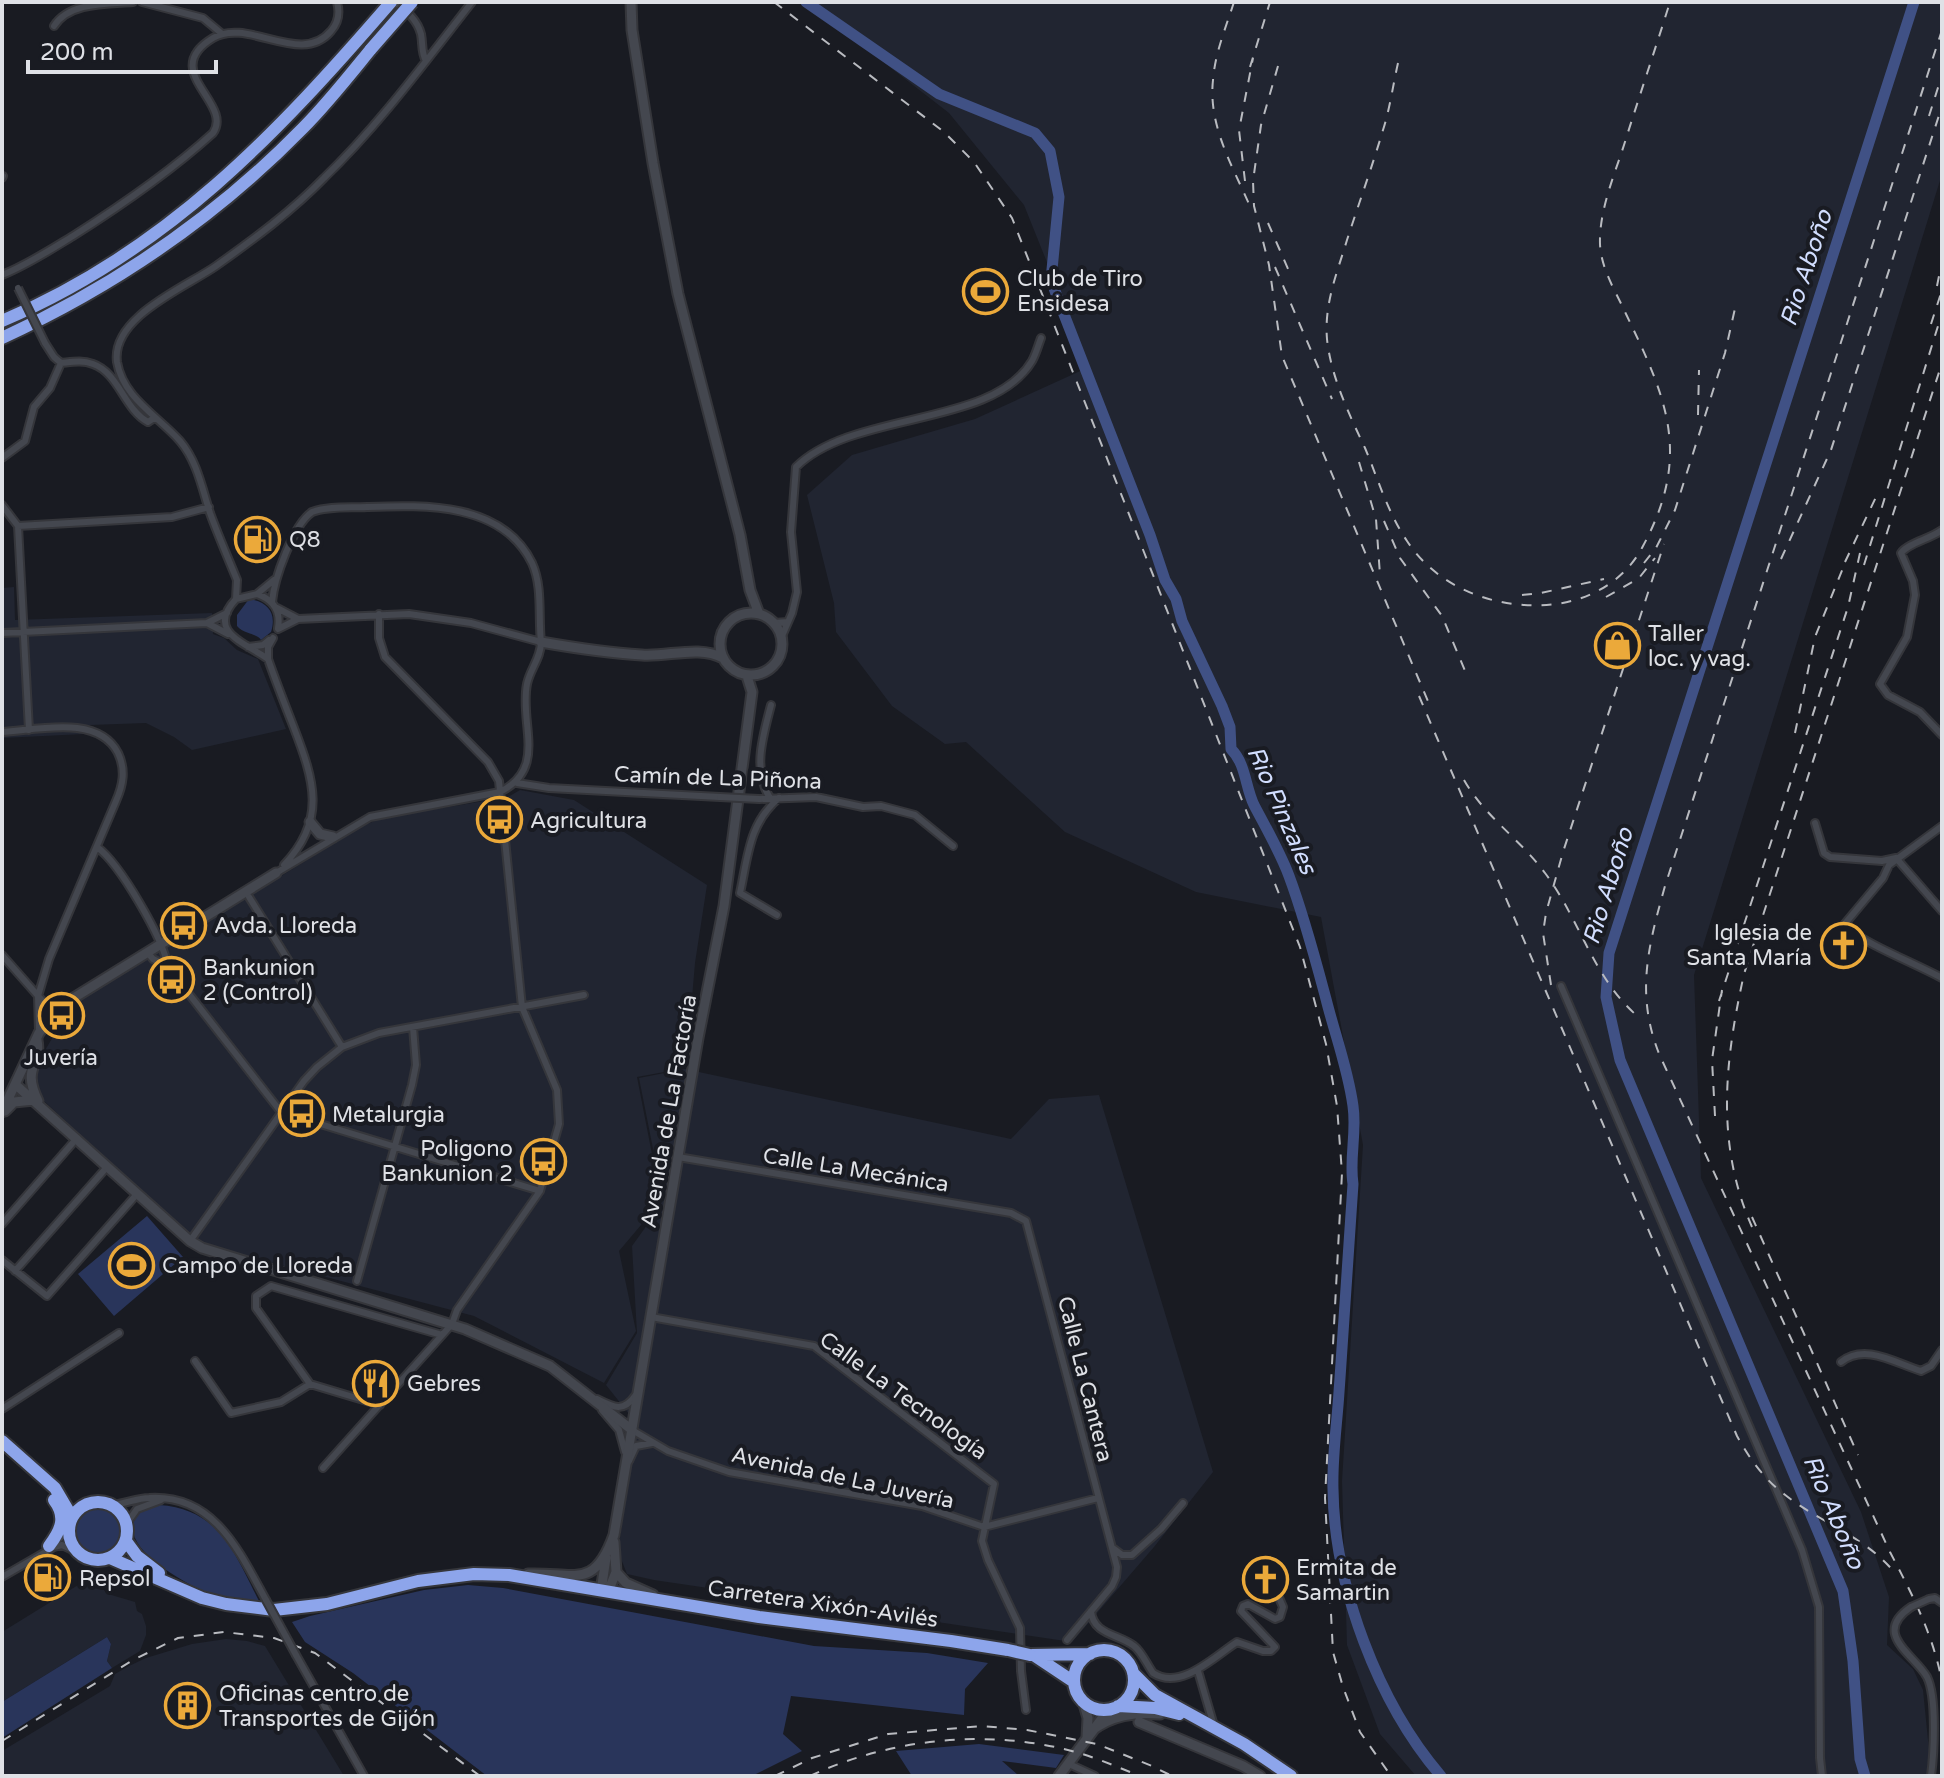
<svg xmlns="http://www.w3.org/2000/svg" width="1944" height="1778" viewBox="0 0 1944 1778" font-family="'Varela Round',sans-serif">
<style>
.built{fill:#212531}
.green{fill:#29355b}
.lines{fill:none;stroke-linecap:round;stroke-linejoin:round}
.river{stroke:#405185;stroke-width:11}
.street-casing{stroke:#35363b;stroke-width:10}
.secondary-casing{stroke:#35363b;stroke-width:13}
.highway-casing{stroke:#35363b;stroke-width:16}
.street{stroke:#44474f;stroke-width:6}
.secondary{stroke:#44474f;stroke-width:9}
.highway{stroke:#8da5eb;stroke-width:12}
.rail{stroke:#b9bbc0;stroke-width:2;stroke-dasharray:10 10;stroke-linecap:butt}
.street-bridge-casing{stroke:#35363b;stroke-width:10;stroke-linecap:butt}
.highway-bridge-casing{stroke:#35363b;stroke-width:16;stroke-linecap:butt}
.street-bridge{stroke:#44474f;stroke-width:6}
.highway-bridge{stroke:#8da5eb;stroke-width:12}
.labels{text-anchor:middle;stroke-width:8;stroke-linejoin:round;paint-order:stroke}
.poi-label{font-size:22px;fill:#dfe1e6;stroke:#191b22;text-anchor:start}
.street-label{font-size:22px;fill:#dfe1e6;stroke:#191b22}
.water-label{font-size:24px;font-style:italic;fill:#d1ddfe;stroke:#191b22}
</style>
<rect width="100%" height="100%" fill="#191b22"/>
<path class="built" d="M 806,2 L 1942,2 L 1942,174 L 1694,975 L 1701,1178 L 1861,1512 L 1889,1597 L 1887,1645 L 1913,1669 L 1923,1690 L 1929,1750 L 1927,1776 L 1416,1776 L 1380,1734 L 1347,1645 L 1342,1481 L 1363,1145 L 1321,917 L 1196,892 L 1065,832 L 966,742 L 945,744 L 892,706 L 836,632 L 834,603 L 807,495 L 852,455 L 975,419 L 1089,367 L 1024,205 L 949,113 Z
M 14,587 L 15,620 L 212,613 L 213,634 L 224,638 L 237,650 L 258,659 L 286,729 L 192,750 L 174,737 L 146,723 L 90,725 L 84,734 L 2,738 L 2,588 Z
M 520,790 L 574,800 L 707,885 L 695,963 L 686,1068 L 637,1077 L 657,1180 L 652,1212 L 619,1251 L 636,1331 L 604,1383 L 474,1316 L 197,1243 L 44,1101 L 33,1081 L 38,1062 L 72,1005 L 362,826 L 382,818 L 508,797 Z
M 685,1069 L 1011,1139 L 1049,1099 L 1099,1095 L 1213,1472 L 1154,1547 L 1072,1642 L 654,1580 L 627,1574 L 618,1551 L 637,1424 L 606,1385 L 637,1333 L 632,1246 L 655,1214 L 659,1179 L 639,1078 Z
M 83,1582 L 99,1585 L 108,1594 L 135,1602 L 137,1611 L 142,1614 L 146,1626 L 146,1635 L 140,1651 L 112,1668 L 107,1661 L 111,1644 L 107,1637 L 2,1702 L 2,1632 Z
M 226,1639 L 247,1641 L 265,1646 L 344,1776 L 2,1776 L 2,1751 L 110,1686 L 115,1674 L 129,1666 L 146,1658 L 192,1644 Z"/>
<path class="green" d="M 249,599 C 268,602 277,613 271,632 L 261,640 C 257,633 245,635 237,626 L 237,615 Z
M 147,1216 L 183,1257 L 114,1316 L 78,1274 Z
M 159,1505 C 220,1509 235,1554 260,1603 C 239,1602 217,1597 199,1589 C 179,1579 124,1549 134,1521 C 138,1511 149,1507 159,1505 Z
M73 1530a25 25 0 1 1 50 0a25 25 0 1 1-50 0Z
M 468,1585 L 503,1588 L 814,1646 L 927,1653 L 988,1663 L 965,1689 L 964,1715 L 791,1696 L 783,1734 L 802,1751 L 752,1776 L 487,1776 L 353,1673 L 305,1642 L 292,1622 L 310,1616 L 424,1590 Z
M 107,1637 L 111,1644 L 107,1661 L 112,1668 L 2,1738 L 2,1702 Z
M 979,1744 L 1064,1755 L 1056,1768 L 1002,1761 L 1019,1776 L 912,1776 L 896,1751 Z"/>
<g class="lines">
<path class="river" d="M 806,2 L 939,94 L 1035,133 L 1050,151 L 1059,197 L 1051,280 L 1058,299 L 1150,535 L 1165,580 L 1176,599 L 1182,621 L 1222,706 L 1230,727 L 1231,749 C 1246,764 1245,786 1254,805 C 1266,828 1280,852 1289,876 C 1304,916 1315,958 1326,999 C 1335,1035 1348,1069 1353,1106 C 1357,1133 1349,1158 1353,1184 C 1348,1254 1344,1323 1339,1392 C 1337,1424 1332,1457 1333,1489 C 1334,1586 1378,1703 1441,1776
M 1865,1776 L 1860,1759 L 1853,1661 L 1843,1591 L 1620,1060 L 1606,997 L 1609,953 L 1914,2"/>
<defs>
<path id="street" d="M 142,2 L 203,18 L 221,33
M 395,2 C 406,11 417,19 421,34 C 423,44 421,52 426,61
M 54,26 C 69,2 107,4 133,2
M 2,178 L 3,176
M 2,275 C 27,265 50,250 73,236 C 122,205 170,172 213,133 C 234,103 158,71 213,38 C 248,17 301,67 331,31 C 339,22 340,13 337,2
M 45,343 L 54,357 L 61,363 C 72,362 82,360 93,364 C 119,373 124,409 148,422 L 154,418
M 2,458 L 25,441 L 34,407 L 50,388 L 61,363
M 2,505 L 18,526 L 29,730
M 18,526 L 172,517 L 209,507
M 1942,530 C 1930,539 1908,543 1901,553 L 1913,581 L 1915,595 L 1907,637 L 1880,684 L 1888,695 L 1920,712 L 1942,735
M 257,594 L 274,580
M 236,599 L 237,580 C 228,558 218,535 210,513 C 202,488 197,461 180,441 C 158,416 123,398 117,362 C 111,317 186,287 216,266 C 254,239 292,211 324,178 C 379,125 425,62 472,2
M 272,602 C 274,579 293,525 312,512 C 329,506 349,508 367,507 C 425,505 502,502 532,563 C 543,587 538,617 541,642 C 541,658 530,669 527,684 C 519,724 548,768 500,792 L 370,817 L 276,873
M 277,608 L 298,619
M 207,623 L 228,634
M 774,623 L 788,622
M 278,629 L 298,619 L 409,614 L 471,623 L 541,642
M 2,633 L 207,623 L 227,613
M 782,636 L 792,613 L 797,592 L 791,532 L 796,467 C 854,410 992,428 1032,361 C 1036,354 1038,346 1041,338
M 273,638 L 268,647 L 268,659 C 276,682 285,705 294,728 C 314,780 327,820 284,865
M 248,647 L 263,645 L 269,640
M 268,659 C 246,643 205,632 236,599 L 257,594 C 274,600 281,611 278,628
M 2,732 C 37,730 98,714 118,753 C 126,770 123,785 116,801 L 49,959 L 38,996 L 39,1031
M 517,783 L 549,788 L 720,797
M 770,798 C 752,770 763,736 771,705
M 759,799 L 816,797 L 863,807 L 881,806 L 915,815 L 953,846
M 1815,823 L 1824,853 L 1830,857 L 1882,861 L 1896,858
M 1942,826 L 1889,865 L 1883,878 L 1843,926 C 1872,947 1910,961 1942,978
M 97,847 C 120,864 163,938 168,967 L 281,1112 L 540,1191
M 1896,858 L 1942,911
M 249,897 L 342,1047
M 777,915 L 740,893 C 748,856 749,823 779,798
M 147,952 L 153,959 L 168,967
M 2,955 L 47,1006 L 59,1007
M 1561,986 L 1802,1550 L 1819,1607 L 1820,1758 L 1822,1776
M 678,1157 L 1011,1213 L 1026,1221 L 1117,1567 L 1116,1577 L 1112,1586 L 1067,1640
M 2,1224 L 77,1138
M 190,1241 L 304,1081 L 317,1067 L 342,1047 L 379,1033 L 584,995
M 2,1260 L 47,1296 L 137,1194
M 15,1271 L 107,1167
M 357,1281 L 412,1085 L 416,1065 L 413,1027
M 651,1317 L 814,1346 L 994,1484 L 982,1541 L 988,1560 L 1020,1628 L 1021,1671 L 1026,1710
M 195,1361 L 231,1413 L 281,1402 L 310,1384
M 1841,1362 C 1865,1343 1895,1363 1921,1371 L 1931,1366 L 1942,1350
M 597,1399 C 613,1407 623,1413 635,1396
M 380,1405 L 310,1384 L 256,1308 L 256,1296 L 271,1286 L 442,1335
M 2,1409 L 119,1333
M 602,1410 L 619,1430 L 625,1452
M 632,1430 L 668,1451 L 729,1472 L 922,1506 L 984,1527 L 1098,1498
M 629,1461 L 636,1446 L 652,1443
M 323,1468 L 452,1324 L 457,1310 L 540,1191 L 559,1124 L 557,1090 L 522,1007 L 499,781 L 488,762 L 385,657 L 379,638 L 379,614
M 112,1505 C 125,1504 137,1498 149,1498 C 214,1494 239,1551 266,1600
M 127,1523 L 137,1509 L 161,1500
M 56,1541 L 69,1531
M 1114,1549 L 1122,1555 L 1132,1555 L 1161,1529 L 1183,1503
M 2,1577 L 54,1547 L 62,1545 L 79,1553
M 1929,1599 L 1935,1598 L 1942,1603
M 1911,1607 C 1871,1634 1915,1655 1927,1677 C 1937,1697 1934,1753 1931,1776
M 1091,1611 C 1093,1635 1119,1634 1134,1646 C 1142,1652 1147,1665 1153,1673 C 1181,1691 1215,1656 1237,1642 L 1263,1651 L 1271,1651 L 1275,1647 L 1241,1611 L 1243,1606 L 1248,1604 L 1275,1619 L 1280,1617 L 1283,1607 L 1274,1586
M 296,1655 L 364,1776
M 1198,1671 L 1214,1726
M 1069,1764 L 1095,1776"/>
<path id="secondary" d="M 631,2 L 632,30 L 653,163 L 678,294 L 740,535 L 750,590 L 759,614
M720 644a31 31 0 1 1 62 0a31 31 0 1 1-62 0Z
M 541,642 C 575,648 608,653 642,655 C 668,657 699,645 723,658
M 310,822 L 320,834 L 333,837
M 37,1040 C 42,1066 21,1066 38,1101
M 16,1085 L 190,1241 L 202,1248 L 465,1329 L 550,1366 L 632,1430
M 5,1111 L 14,1102 L 34,1100
M 2,1112 L 39,1033 L 59,1007 L 276,873
M 616,1572 L 626,1583 L 653,1595
M 528,1574 C 574,1572 594,1591 614,1535 L 698,1038 L 724,906 L 752,692 L 747,676
M 601,1591 L 606,1558
M 608,1592 L 616,1572 L 614,1542
M 1083,1701 L 1088,1718 L 1087,1737
M 1139,1722 L 1243,1766 L 1260,1776
M 1091,1731 C 1112,1715 1134,1712 1160,1714
M 1059,1776 L 1109,1709"/>
<path id="highway" d="M 2,321 C 167,251 276,135 391,2
M 2,338 C 115,286 216,217 303,128 C 327,104 349,76 371,49
M 2,1441 L 55,1488 L 72,1517
M69 1531a29 29 0 1 1 58 0a29 29 0 1 1-58 0Z
M 126,1541 L 137,1556 L 159,1573
M 49,1546 C 61,1530 67,1517 54,1500
M 110,1558 L 202,1598 L 226,1604 L 274,1610 L 327,1604 L 418,1581 L 474,1574 L 509,1575 L 759,1617 L 951,1641 L 1008,1650
M1074 1680a30 30 0 1 1 60 0a30 30 0 1 1-60 0Z
M 1030,1655 L 1090,1654
M 1035,1656 L 1074,1682
M 1133,1673 L 1155,1695 L 1244,1744 L 1291,1776
M 1118,1706 L 1155,1708 L 1179,1714"/>
</defs>
<use href="#street" class="street-casing"/>
<use href="#secondary" class="secondary-casing"/>
<use href="#highway" class="highway-casing"/>
<use href="#street" class="street"/>
<use href="#secondary" class="secondary"/>
<use href="#highway" class="highway"/>
<path class="rail" d="M 774,2 L 944,132 L 974,162 L 1012,218 L 1300,947 L 1326,1044 L 1337,1106 L 1342,1173 L 1325,1498 L 1333,1652 L 1343,1687 L 1360,1732 L 1391,1776
M 1234,2 C 1226,27 1215,53 1213,80 C 1208,125 1232,165 1249,204
M 1942,30 L 1665,886 C 1648,947 1635,995 1660,1056 L 1890,1552 C 1912,1594 1933,1634 1942,1682
M 1398,63 C 1393,85 1390,108 1383,130 C 1372,167 1359,203 1347,240 C 1337,273 1324,304 1327,339 C 1331,377 1349,414 1365,448 C 1378,479 1388,513 1407,541 C 1439,590 1500,611 1556,604 C 1593,599 1626,579 1643,546 C 1692,455 1667,399 1626,314 C 1616,292 1601,269 1600,244 C 1599,211 1614,176 1624,145 C 1639,97 1655,50 1670,2
M 1278,66 L 1261,125 L 1253,181 L 1254,206 L 1269,265 L 1282,356 L 1430,706
M 1250,67 L 1270,2
M 1929,116 L 1942,75
M 1245,181 L 1239,130 L 1253,58
M 1268,223 L 1292,278
M 1275,267 L 1332,399
M 1937,286 L 1942,261
M 1931,324 L 1942,290
M 1698,415 L 1699,370
M 1359,462 L 1376,519 L 1380,575
M 1384,521 L 1400,558 L 1442,616 L 1466,673
M 1781,559 L 1831,450 L 1942,106
M 1845,562 L 1876,497
M 1644,563 L 1656,548 L 1675,510 L 1725,353 L 1736,304
M 1864,565 L 1942,313
M 1522,595 L 1541,593 L 1604,579
M 1606,597 L 1639,578 L 1655,558
M 1419,696 L 1737,1436 C 1749,1458 1764,1479 1784,1494 C 1820,1523 1865,1536 1895,1573
M 1795,733 L 1815,637 L 1843,568
M 1464,780 C 1485,817 1520,839 1545,873 C 1579,918 1592,975 1635,1014
M 1551,985 L 1543,933 L 1546,913 L 1563,852 L 1664,544
M 1719,1001 L 1848,607 L 1860,553
M 1715,1116 L 1712,1060 L 1722,990
M 1752,1217 L 1858,1455
M 1752,1227 C 1715,1143 1725,1060 1744,974 L 1942,363
M 2,1741 L 133,1660 L 178,1638 L 224,1632 L 274,1638 L 315,1653 L 480,1776
M 775,1776 L 812,1758 L 888,1734 L 982,1726 L 1027,1730 L 1097,1744 L 1152,1766 L 1172,1776
M 810,1776 C 887,1740 980,1729 1064,1749 C 1090,1755 1115,1766 1140,1776
M 1942,1776 L 1942,1773"/>
<defs>
<path id="street-bridge" d="M 18,288 L 45,343
M 720,797 L 759,799
M 266,1600 L 296,1655
M 1911,1607 L 1929,1599"/>
<path id="highway-bridge" d="M 371,49 L 412,2
M 1008,1650 L 1030,1655"/>
</defs>
<use href="#street-bridge" class="street-bridge-casing"/>
<use href="#highway-bridge" class="highway-bridge-casing"/>
<use href="#street-bridge" class="street-bridge"/>
<use href="#highway-bridge" class="highway-bridge"/>
</g>
<defs>
<symbol id="stadium-ring" viewBox="-11 -11 22 22"><circle r="9.5" fill="#191b22" stroke="#eba93a" stroke-width="1.5"/><path d="M0-5a6.5 5 0 1 0 0 10a6.5 5 0 1 0 0-10ZM-3.5-1.8h7v3.6h-7Z" fill="#eba93a"/></symbol>
<symbol id="fuel-ring" viewBox="-11 -11 22 22"><circle r="9.5" fill="#191b22" stroke="#eba93a" stroke-width="1.5"/><path d="M-5.5-6h7V0h2V4h1.3V-2.5L3-4.5l.8-.8L6-3V5H2.5V1h-1V6h-7ZM-4.2-4.7v3.2H.2V-4.7Z" fill="#eba93a"/></symbol>
<symbol id="shop-ring" viewBox="-11 -11 22 22"><circle r="9.5" fill="#191b22" stroke="#eba93a" stroke-width="1.5"/><path d="M-5-2.5h2.3a2.7 3.5 0 0 1 5.4 0H5L5.5 6h-11ZM-1.5-2.5h3a1.5 2.3 0 0 0-3 0Z" fill="#eba93a"/></symbol>
<symbol id="bus-ring" viewBox="-11 -11 22 22"><circle r="9.5" fill="#191b22" stroke="#eba93a" stroke-width="1.5"/><path d="M-5-6H5V4H4V6H2V4H-2V6H-4V4H-5ZM-3.5-4V0h7V-4ZM-3.5 1.2v1.5H-2V1.2ZM2 1.2v1.5H3.5V1.2Z" fill="#eba93a"/></symbol>
<symbol id="church-ring" viewBox="-11 -11 22 22"><circle r="9.5" fill="#191b22" stroke="#eba93a" stroke-width="1.5"/><path d="M-1.2-6h2.4v3.5h3.3v2.4h-3.3V6h-2.4V-.1h-3.3v-2.4h3.3Z" fill="#eba93a"/></symbol>
<symbol id="restaurant-ring" viewBox="-11 -11 22 22"><circle r="9.5" fill="#191b22" stroke="#eba93a" stroke-width="1.5"/><path d="M-5-6h1v4h1v-4h1v4h1v-4h1v5L-1.5 .5V6h-2V.5L-5-1ZM5-6V6H3V1.5H1.5Q1.5-4 5-6Z" fill="#eba93a"/></symbol>
<symbol id="building-ring" viewBox="-11 -11 22 22"><circle r="9.5" fill="#191b22" stroke="#eba93a" stroke-width="1.5"/><path d="M-4-6H4V6H1V3H-1V6H-4ZM-2.5-4.3h1.7v1.8h-1.7ZM.8-4.3h1.7v1.8H.8ZM-2.5-1h1.7V.8h-1.7ZM.8-1h1.7V.8H.8Z" fill="#eba93a"/></symbol>
</defs>
<g fill-rule="evenodd">
<use href="#stadium-ring" x="960" y="266" width="51" height="51"/>
<use href="#fuel-ring" x="232" y="514" width="51" height="51"/>
<use href="#shop-ring" x="1592" y="620" width="51" height="51"/>
<use href="#bus-ring" x="474" y="794" width="51" height="51"/>
<use href="#bus-ring" x="158" y="900" width="51" height="51"/>
<use href="#church-ring" x="1818" y="920" width="51" height="51"/>
<use href="#bus-ring" x="146" y="954" width="51" height="51"/>
<use href="#bus-ring" x="36" y="990" width="51" height="51"/>
<use href="#bus-ring" x="276" y="1088" width="51" height="51"/>
<use href="#bus-ring" x="518" y="1136" width="51" height="51"/>
<use href="#stadium-ring" x="106" y="1240" width="51" height="51"/>
<use href="#restaurant-ring" x="350" y="1358" width="51" height="51"/>
<use href="#fuel-ring" x="22" y="1552" width="51" height="51"/>
<use href="#church-ring" x="1240" y="1554" width="51" height="51"/>
<use href="#building-ring" x="162" y="1680" width="51" height="51"/>
</g>
<g class="labels">
<g class="poi-label">
<text x="1017" y="286">Club de Tiro<tspan x="1017" dy="25">Ensidesa</tspan></text>
<text x="289" y="547">Q8</text>
<text x="1648" y="641">Taller<tspan x="1648" dy="25">loc. y vag.</tspan></text>
<text x="530" y="828">Agricultura</text>
<text x="214" y="933">Avda. Lloreda</text>
<text x="1812" y="940" text-anchor="end">Iglesia de<tspan x="1812" dy="25">Santa María</tspan></text>
<text x="203" y="975">Bankunion<tspan x="203" dy="25">2 (Control)</tspan></text>
<text x="61" y="1065" text-anchor="middle">Juvería</text>
<text x="332" y="1122">Metalurgia</text>
<text x="513" y="1156" text-anchor="end">Poligono<tspan x="513" dy="25">Bankunion 2</tspan></text>
<text x="162" y="1273">Campo de Lloreda</text>
<text x="407" y="1391">Gebres</text>
<text x="1296" y="1575">Ermita de<tspan x="1296" dy="25">Samartin</tspan></text>
<text x="79" y="1586">Repsol</text>
<text x="219" y="1701">Oficinas centro de<tspan x="219" dy="25">Transportes de Gijón</tspan></text>
</g>
<g class="street-label">
<text transform="translate(718 777) rotate(2)" y="8">Camín de La Piñona</text>
<text transform="translate(668 1111) rotate(-80)" y="8">Avenida de La Factoría</text>
<text transform="translate(856 1169) rotate(9)" y="8">Calle La Mecánica</text>
<text transform="translate(1086 1379) rotate(76)" y="8">Calle La Cantera</text>
<text transform="translate(904 1395) rotate(36)" y="8">Calle La Tecnología</text>
<text transform="translate(843 1477) rotate(12)" y="8">Avenida de La Juvería</text>
<text transform="translate(823 1603) rotate(8)" y="8">Carretera Xixón-Avilés</text>
</g>
<g class="water-label">
<text transform="translate(1806 268) rotate(-72)" y="8">Rio Aboño</text>
<text transform="translate(1282 810) rotate(66)" y="8">Rio Pinzales</text>
<text transform="translate(1608 886) rotate(-73)" y="8">Rio Aboño</text>
<text transform="translate(1834 1512) rotate(67)" y="8">Rio Aboño</text>
</g>
</g>
<rect width="1944" height="1778" fill="none" stroke="#dfe1e6" stroke-width="8"/>
<path d="M28 60v12h188v-12" fill="none" stroke="#dfe1e6" stroke-width="4"/>
<text x="40" y="60" font-size="24" fill="#dfe1e6" stroke="#191b22" stroke-width="6" paint-order="stroke">200 m</text>
</svg>
